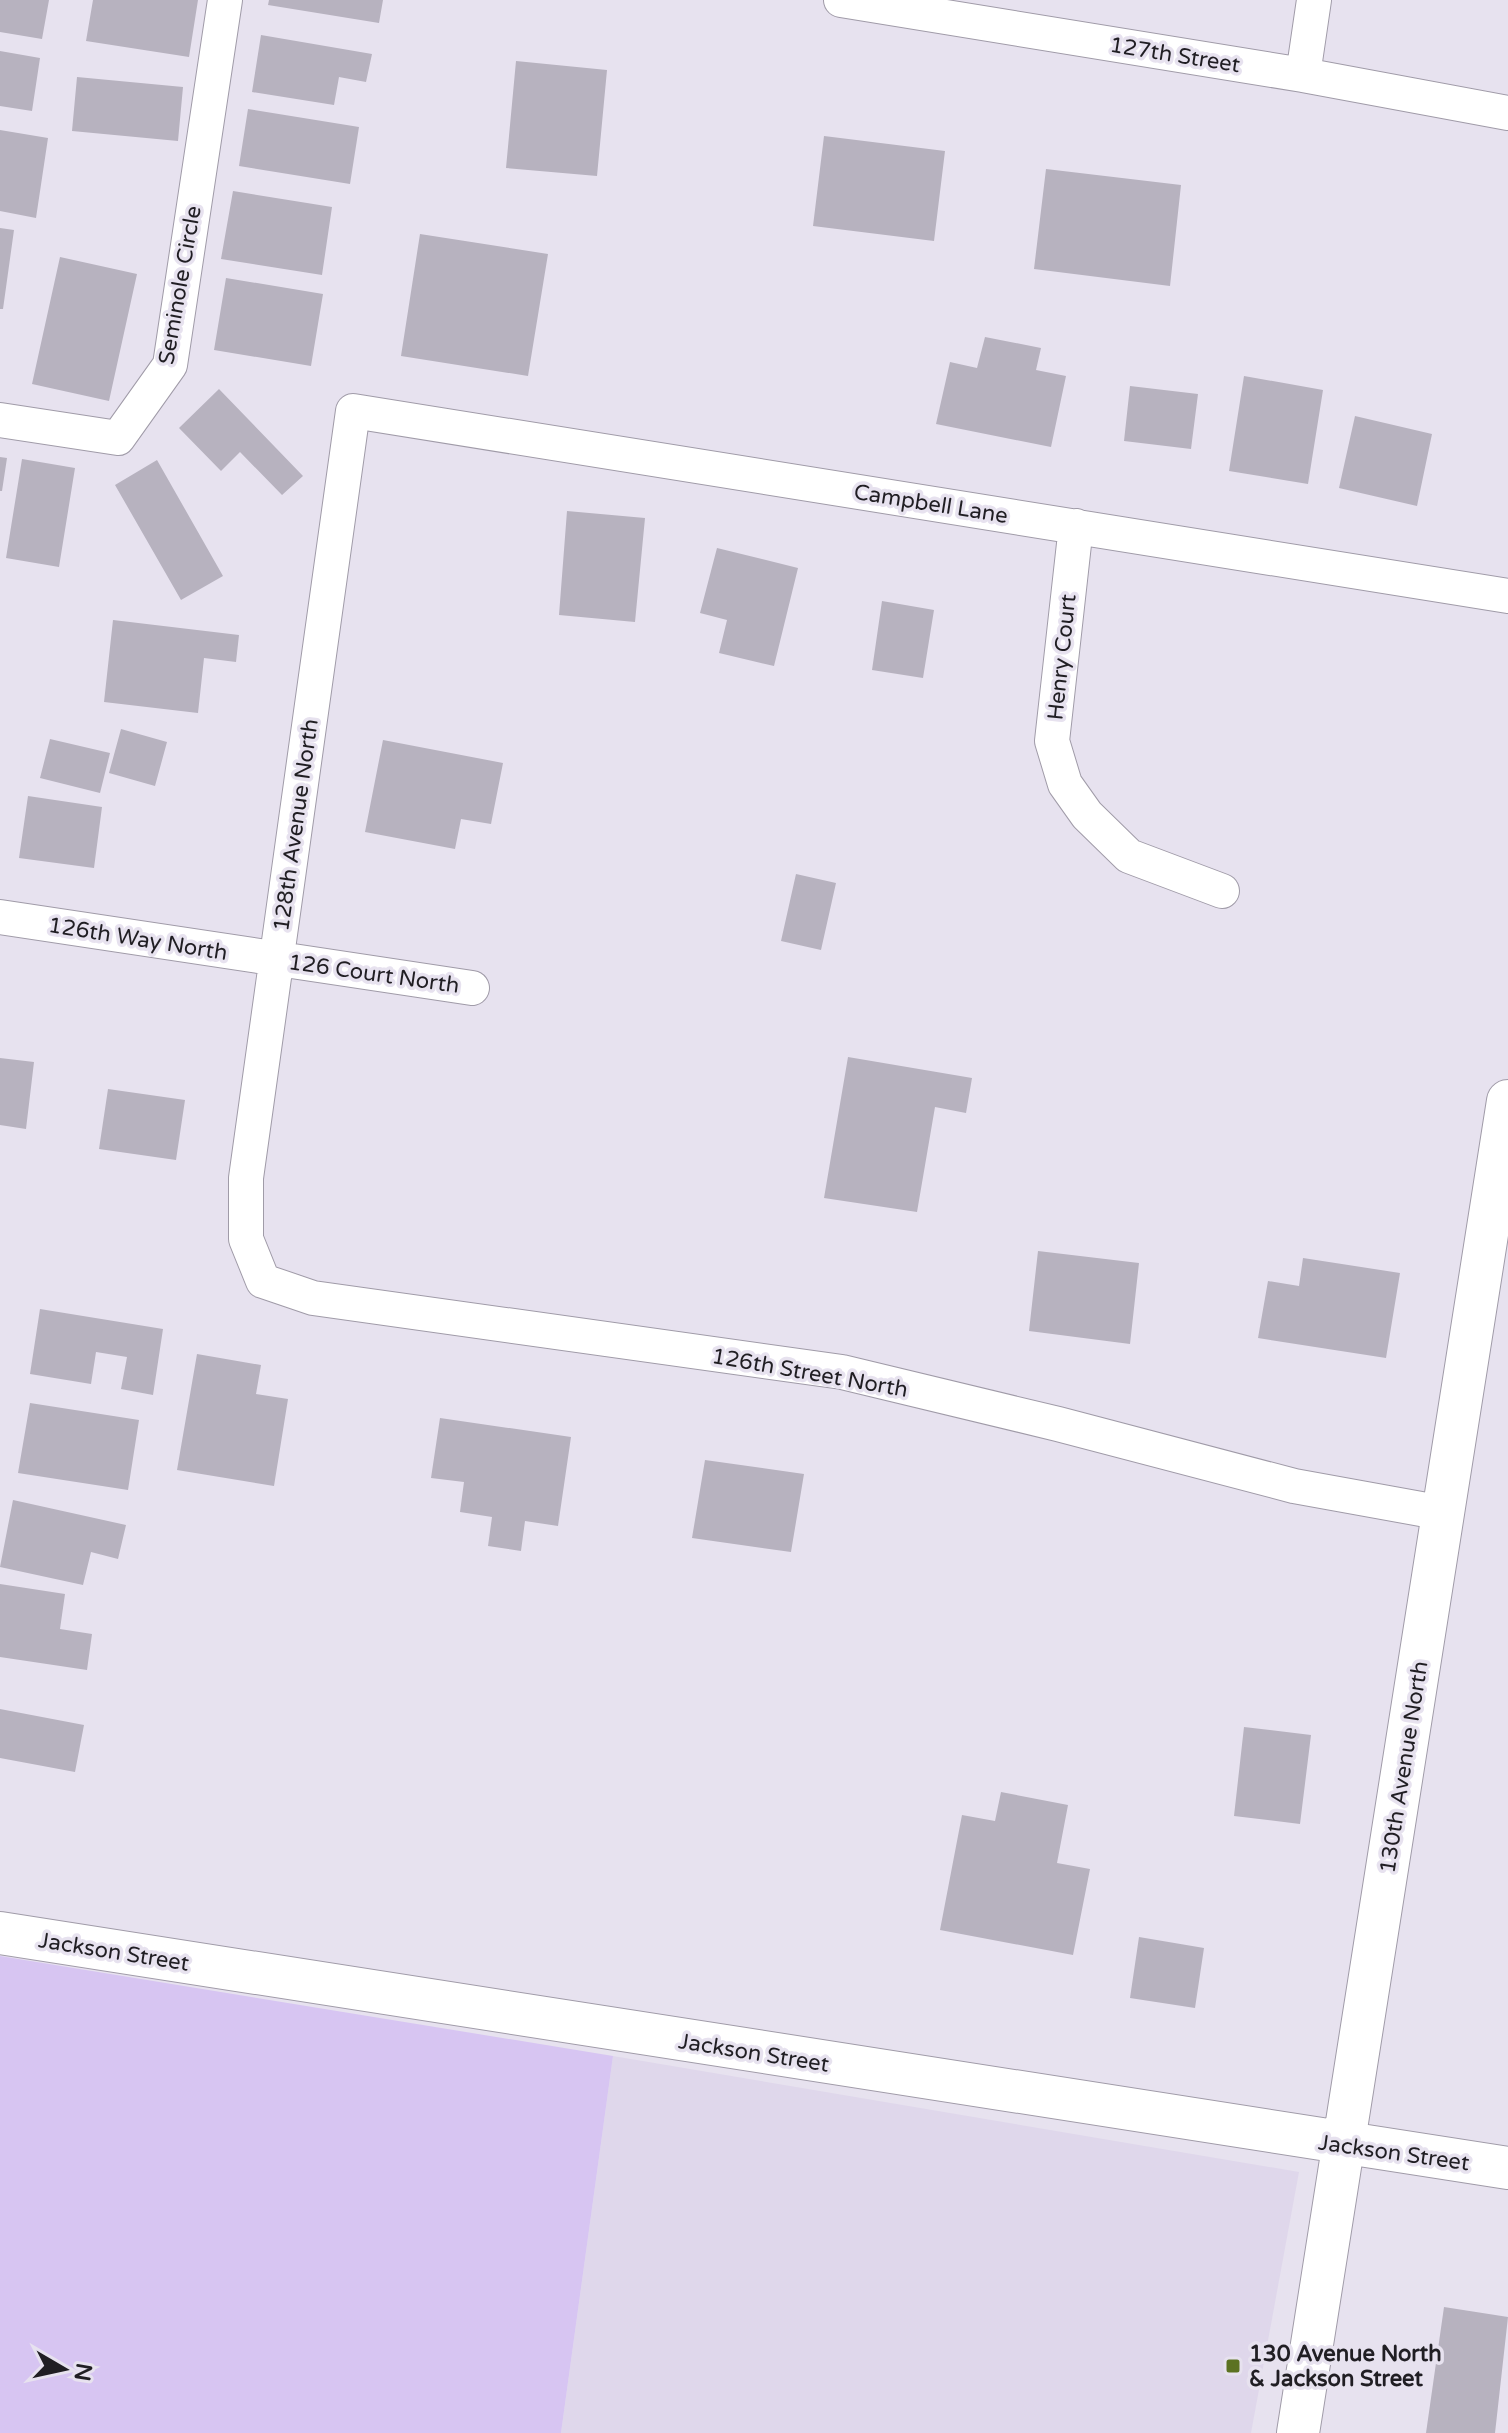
<svg xmlns="http://www.w3.org/2000/svg" width="1508" height="2433" viewBox="0 0 1508 2433" font-family="'Varela Round',sans-serif">
<style>
.built{fill:#dfd7eb}
.green{fill:#d7c5f2}
.building{fill:#b7b2bf}
.lines{fill:none;stroke-linecap:round;stroke-linejoin:round}
.minor-casing{stroke:#a09ba8;stroke-width:36}
.tertiary-casing{stroke:#a09ba8;stroke-width:44}
.minor{stroke:#fff;stroke-width:34}
.tertiary{stroke:#fff;stroke-width:42}
.poi-dot{fill:#5c7222;stroke:#e7e2ef;stroke-width:3}
.labels{text-anchor:middle;stroke-width:7;stroke-linejoin:round;paint-order:stroke}
.street-label{font-size:22px;fill:#201e23;stroke:#e7e2ef}
.poi-label{font-size:22px;font-weight:bold;fill:#201e23;stroke:#e7e2ef;text-anchor:start}
</style>
<rect width="100%" height="100%" fill="#e7e2ef"/>
<path class="built" d="M 613,2056 L 1299,2172 L 1251,2433 L 561,2433 Z"/>
<path class="green" d="M 0,1956 L 613,2056 L 561,2433 L 0,2433 Z"/>
<path class="building" d="M 0,0 L 49,0 L 42,39 L 0,32 Z
M 93,0 L 198,0 L 189,57 L 86,41 Z
M 269,0 L 383,0 L 379,23 L 268,5 Z
M 261,35 L 372,54 L 366,82 L 339,77 L 334,105 L 252,92 Z
M 0,51 L 40,58 L 32,111 L 0,106 Z
M 516,61 L 607,70 L 597,176 L 506,168 Z
M 77,77 L 183,87 L 178,141 L 72,131 Z
M 248,109 L 359,127 L 350,184 L 239,166 Z
M 0,130 L 48,138 L 36,218 L 0,211 Z
M 824,136 L 945,151 L 934,241 L 813,226 Z
M 1046,169 L 1181,185 L 1170,286 L 1034,269 Z
M 233,191 L 332,207 L 322,275 L 221,259 Z
M 0,228 L 14,230 L 3,309 L 0,309 Z
M 420,234 L 548,254 L 528,376 L 401,356 Z
M 60,257 L 137,274 L 109,401 L 32,384 Z
M 226,278 L 323,294 L 311,366 L 214,350 Z
M 985,337 L 1041,348 L 1036,370 L 1066,376 L 1051,447 L 936,424 L 950,362 L 977,368 Z
M 1244,376 L 1323,390 L 1308,484 L 1229,471 Z
M 1130,386 L 1198,394 L 1191,449 L 1124,441 Z
M 219,389 L 303,476 L 282,495 L 240,452 L 221,471 L 179,428 Z
M 1355,416 L 1432,434 L 1417,506 L 1339,488 Z
M 0,457 L 7,458 L 2,491 L 0,491 Z
M 22,459 L 75,468 L 59,567 L 6,558 Z
M 157,460 L 223,576 L 181,600 L 115,485 Z
M 567,511 L 645,518 L 635,622 L 559,615 Z
M 717,548 L 798,568 L 774,666 L 719,653 L 727,620 L 700,613 Z
M 882,601 L 934,610 L 923,678 L 872,670 Z
M 113,620 L 239,635 L 236,662 L 204,658 L 198,713 L 104,702 Z
M 121,729 L 167,742 L 155,786 L 109,773 Z
M 50,739 L 110,753 L 100,793 L 40,778 Z
M 383,740 L 503,763 L 491,824 L 461,819 L 455,849 L 365,832 Z
M 28,796 L 102,807 L 94,868 L 19,858 Z
M 796,874 L 836,883 L 821,950 L 781,941 Z
M 848,1057 L 972,1078 L 966,1113 L 935,1107 L 917,1212 L 824,1198 Z
M 0,1058 L 34,1062 L 26,1129 L 0,1125 Z
M 108,1089 L 185,1100 L 176,1160 L 99,1149 Z
M 1038,1251 L 1139,1263 L 1130,1344 L 1029,1331 Z
M 1303,1258 L 1400,1273 L 1386,1358 L 1258,1338 L 1268,1281 L 1299,1286 Z
M 40,1309 L 163,1329 L 153,1395 L 121,1389 L 127,1357 L 96,1352 L 91,1384 L 30,1374 Z
M 197,1354 L 261,1365 L 256,1394 L 288,1399 L 274,1486 L 177,1470 Z
M 30,1403 L 139,1420 L 128,1490 L 18,1473 Z
M 440,1418 L 571,1437 L 558,1526 L 525,1521 L 521,1551 L 488,1546 L 492,1517 L 460,1512 L 464,1482 L 431,1478 Z
M 705,1460 L 804,1474 L 791,1552 L 692,1538 Z
M 13,1500 L 126,1525 L 118,1559 L 91,1552 L 83,1585 L 0,1567 Z
M 0,1584 L 65,1594 L 60,1629 L 92,1634 L 87,1670 L 0,1657 Z
M 0,1709 L 84,1725 L 75,1772 L 0,1758 Z
M 1244,1727 L 1311,1735 L 1300,1824 L 1234,1816 Z
M 1001,1792 L 1068,1805 L 1057,1863 L 1090,1869 L 1073,1955 L 940,1930 L 962,1815 L 995,1821 Z
M 1139,1937 L 1204,1948 L 1195,2008 L 1130,1998 Z
M 1444,2307 L 1508,2317 L 1495,2433 L 1426,2433 Z"/>
<g class="lines">
<defs>
<path id="minor" d="M 841,0 L 1303,75 L 1508,113
M 1303,75 L 1314,0
M 0,420 L 118,438 L 170,365 L 225,0
M 1076,526 L 1052,741 L 1065,784 L 1087,815 L 1129,856 L 1222,891
M 0,917 L 472,988
M 1443,1513 L 1294,1486 L 1058,1424 L 842,1372 L 313,1298 L 263,1281 L 246,1239 L 246,1178 L 353,411 L 1508,596"/>
<path id="tertiary" d="M 0,1933 L 1508,2168
M 1298,2433 L 1508,1101"/>
</defs>
<use href="#minor" class="minor-casing"/>
<use href="#tertiary" class="tertiary-casing"/>
<use href="#minor" class="minor"/>
<use href="#tertiary" class="tertiary"/>
</g>
<rect class="poi-dot" x="1225" y="2358" width="16" height="16" rx="4"/>
<g class="labels">
<g class="street-label">
<text transform="translate(1175 54) rotate(9)" y="8">127th Street</text>
<text transform="translate(179 285) rotate(-80)" y="8">Seminole Circle</text>
<text transform="translate(931 503) rotate(9)" y="8">Campbell Lane</text>
<text transform="translate(1061 657) rotate(-84)" y="8">Henry Court</text>
<text transform="translate(295 825) rotate(-82)" y="8">128th Avenue North</text>
<text transform="translate(138 938) rotate(9)" y="8">126th Way North</text>
<text transform="translate(374 973) rotate(8)" y="8">126 Court North</text>
<text transform="translate(810 1372) rotate(10)" y="8">126th Street North</text>
<text transform="translate(1403 1767) rotate(-81)" y="8">130th Avenue North</text>
<text transform="translate(114 1951) rotate(9)" y="8">Jackson Street</text>
<text transform="translate(754 2052) rotate(9)" y="8">Jackson Street</text>
<text transform="translate(1394 2152) rotate(8)" y="8">Jackson Street</text>
</g>
<g class="poi-label">
<text x="1249" y="2361">130 Avenue North<tspan x="1249" dy="25">&amp; Jackson Street</tspan></text>
</g>
</g>
<g transform="translate(64 2369) rotate(99)" stroke="#e7e2ef" stroke-width="6" paint-order="stroke">
<path d="M0-6L14 30L0 20L-14 30Z" fill="#201e23"/>
<text y="-12" font-size="22" font-weight="bold" text-anchor="middle" fill="#201e23">N</text>
</g>
</svg>
